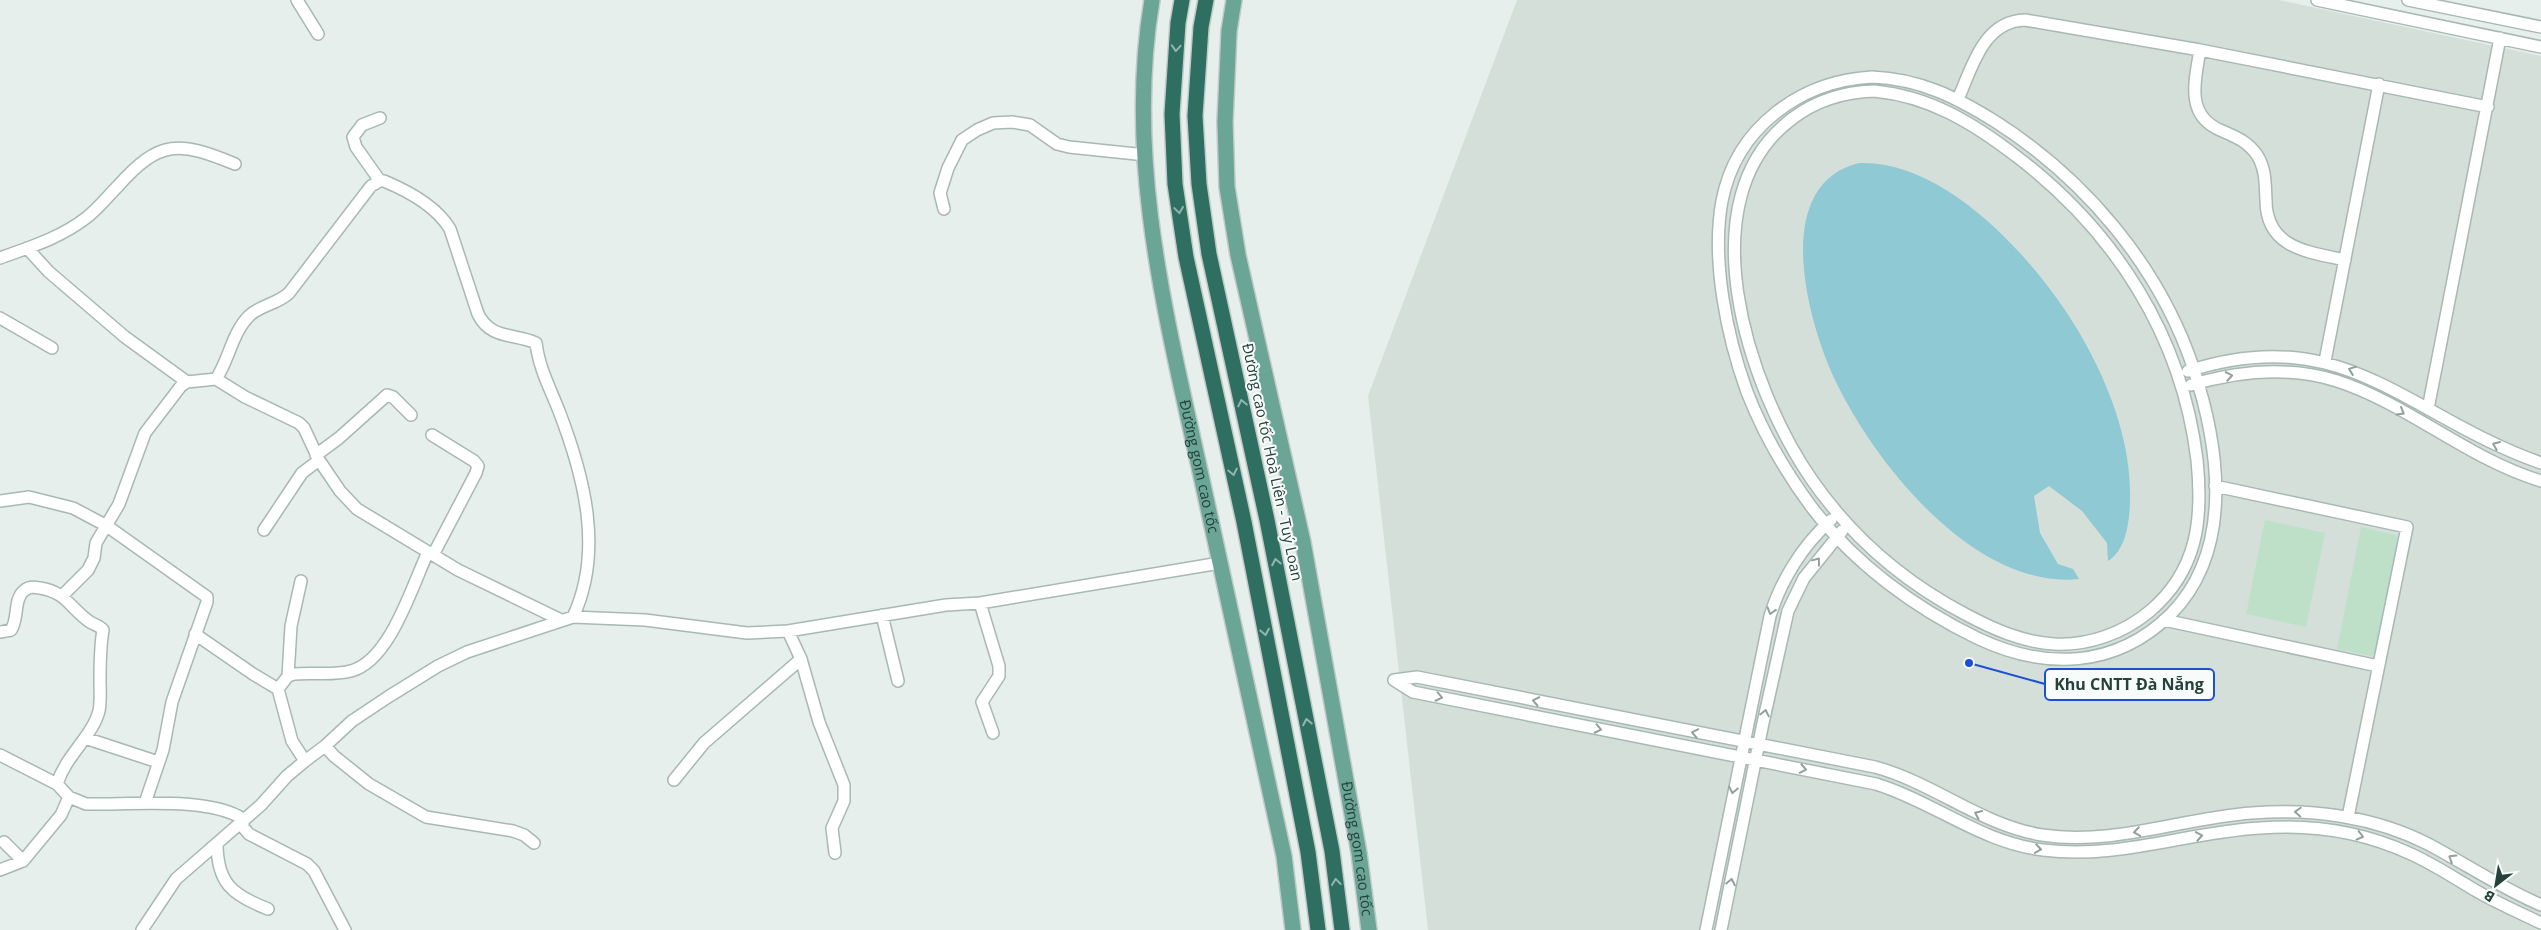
<svg xmlns="http://www.w3.org/2000/svg" width="2541" height="930" viewBox="0 0 2541 930" font-family="'Open Sans',sans-serif">
<style>
.built{fill:#d4dfda}
.green{fill:#bfe0c8}
.water{fill:#8ec9d4}
.lines{fill:none;stroke-linecap:round;stroke-linejoin:round}
.minor-casing{stroke:#a8b8b2;stroke-width:14}
.major-casing{stroke:#c2cac8;stroke-width:18}
.highway-casing{stroke:#c2cac8;stroke-width:18}
.minor{stroke:#fff;stroke-width:11}
.major{stroke:#6aa596;stroke-width:15}
.highway{stroke:#2f6f62;stroke-width:15}
.oneway{stroke:#93b5ae}
.oneway2{stroke:#92a09c}
.labels{text-anchor:middle;stroke-width:4;stroke-linejoin:round;paint-order:stroke}
.street-label{font-size:15px;fill:#24423a;stroke:#f7fbf9}
.leader{fill:none;stroke:#1d4ed8;stroke-width:2}
.callout-dot{fill:#1d4ed8;stroke:#f7fbf9;stroke-width:2}
.callout{fill:#f7fbf9;stroke:#1d4ed8;stroke-width:2}
.callout-label{font-size:16px;text-anchor:middle;font-weight:bold;fill:#24423a}
</style>
<rect width="100%" height="100%" fill="#e6efeb"/>
<path class="built" d="M 1517,0 L 2279,0 L 2541,56 L 2541,930 L 1428,930 L 1368,396 Z"/>
<path class="green" d="M 2265,520 L 2325,533 L 2306,627 L 2246,614 Z
M 2361,527 L 2395,535 L 2398,538 L 2375,654 L 2371,656 L 2337,649 Z"/>
<path class="water" d="M 1859,163 C 1952,159 2051,276 2090,352 C 2114,398 2132,450 2130,503 C 2129,523 2126,550 2108,561 L 2107,543 L 2082,511 L 2049,486 L 2034,496 L 2040,533 L 2058,564 L 2073,569 L 2079,579 C 1976,590 1876,465 1836,382 C 1808,324 1769,185 1859,163 Z"/>
<g class="lines">
<defs>
<path id="minor" d="M 297,0 L 318,34
M 2317,0 L 2541,47
M 2408,0 L 2541,27
M 2200,50 C 2195,80 2185,115 2220,130 C 2236,137 2247,141 2257,155 C 2266,169 2265,184 2266,200 C 2266,248 2308,252 2345,260
M 1872,77 C 1920,79 1956,97 1996,122 C 2085,179 2159,266 2193,367 C 2219,445 2235,549 2171,614 C 2115,669 2044,670 1977,638 C 1915,608 1855,564 1813,509 C 1786,473 1763,433 1747,392 C 1727,337 1711,260 1722,201 C 1736,128 1800,81 1872,77 Z
M 1874,91 C 1929,96 1973,123 2016,156 C 2115,231 2182,336 2197,460 C 2203,519 2198,570 2150,611 C 2124,633 2088,646 2054,644 C 2022,642 1993,629 1965,614 C 1904,582 1851,536 1812,480 C 1749,389 1684,198 1793,118 C 1817,100 1844,92 1874,91 Z
M 1958,99 C 1972,68 1983,21 2025,20 L 2200,50 L 2488,107
M 380,118 L 362,125 L 353,137 L 356,147 L 380,181
M 944,209 L 940,193 L 948,168 L 962,140 L 977,130 L 993,123 L 1012,122 L 1030,125 L 1057,144 L 1069,147 L 1146,155
M 27,248 L 49,272 L 125,337 L 187,382
M 0,258 C 30,247 60,238 86,218 C 98,209 107,197 118,186 C 160,139 179,141 235,164
M 0,318 L 52,348
M 2325,361 L 2379,84
M 2188,371 C 2345,320 2407,416 2541,463
M 216,379 C 229,360 232,333 249,316 C 260,305 278,304 289,293 L 371,186 L 380,181 L 384,181 C 408,191 437,207 450,229 L 478,314 C 491,340 514,333 536,343 C 539,368 550,388 559,411 C 584,476 604,551 573,617
M 2191,385 C 2238,371 2289,366 2337,381 C 2408,404 2466,458 2541,481
M 2428,409 L 2500,38
M 432,435 L 474,461 L 478,466 L 476,473 L 433,555
M 316,455 L 339,438 L 387,395 L 393,397 L 411,415
M 2215,486 L 2407,527 L 2348,817
M 0,501 L 29,497 L 73,508 L 107,526 L 207,597 L 207,602 L 172,702 L 163,750 L 145,803
M 264,530 L 302,473 L 319,460
M 63,595 L 88,570 L 94,558 L 96,543 L 119,504 L 145,433 L 181,386 L 187,382 L 216,379 L 245,397 L 299,423 L 304,428 L 319,460 L 340,491 L 357,509 L 458,570 L 561,620
M 980,603 L 999,666 L 999,676 L 982,702 L 993,733
M 882,615 L 898,681
M 2164,620 L 2378,666
M 788,631 L 801,659 L 819,722 L 844,785 L 844,801 L 832,828 L 835,853
M 0,632 L 11,630 C 19,619 13,598 25,590 C 29,586 35,587 40,588 C 66,592 70,608 90,622 C 95,625 100,626 103,630 C 100,647 100,663 100,680 C 100,690 101,701 99,711 C 92,737 66,755 57,784
M 195,634 L 253,674 L 278,689 L 292,741 L 305,761
M 288,676 L 291,626 L 301,581
M 1394,680 L 1413,692 L 1876,784 C 1934,802 1982,843 2043,850 C 2117,860 2187,832 2260,828 C 2311,824 2364,832 2411,854 C 2433,864 2453,877 2473,889 C 2495,902 2518,912 2541,923
M 1394,680 L 1417,677 L 1875,767 C 1934,783 1981,825 2042,835 C 2113,846 2182,818 2252,813 C 2312,808 2375,817 2428,844 C 2466,864 2501,888 2541,905
M 278,689 L 288,676 L 294,674 C 313,672 332,676 351,671 C 390,661 412,586 428,552
M 85,738 L 158,762
M 325,746 L 334,756 L 369,784 L 426,817 L 513,831 L 524,835 L 534,843
M 0,755 L 57,784 L 69,797 L 86,804 C 127,805 209,796 243,819 L 243,827 L 249,834 L 307,864 L 314,871 L 345,930
M 674,780 L 704,743 L 801,659
M 4,842 L 23,861
M 217,843 C 217,883 232,895 268,909
M 0,870 L 23,861 L 61,815 L 69,797
M 142,930 L 176,879 L 261,805 L 287,776 L 305,761 L 325,746 L 352,721 L 388,697 L 438,666 L 467,652 L 573,617 L 645,620 L 747,633 L 788,631 L 946,605 L 980,603 L 1220,563
M 1706,930 L 1770,616 C 1781,580 1803,545 1831,520
M 1721,930 L 1763,723 L 1788,611 L 1804,578 L 1842,531"/>
<g id="major">
<path id="s1" d="M 1152,0 C 1125,159 1166,316 1200,471 C 1228,599 1256,728 1284,856 L 1293,930"/>
<path id="s2" d="M 1234,0 L 1229,31 L 1225,122 L 1227,187 L 1238,255 L 1303,542 L 1359,853 L 1369,930"/>
</g>
<path id="highway" d="M 1182,0 L 1178,23 L 1172,114 L 1175,184 L 1186,257 L 1244,522 L 1308,852 L 1318,930
M 1206,0 L 1201,27 L 1195,116 L 1199,184 L 1209,254 L 1267,520 L 1332,851 L 1342,930"/>
</defs>
<use href="#minor" class="minor-casing"/>
<use href="#major" class="major-casing"/>
<use href="#highway" class="highway-casing"/>
<use href="#minor" class="minor"/>
<use href="#major" class="major"/>
<use href="#highway" class="highway"/>
</g>
<defs><path id="oneway-chevron" d="M-2-3.5L2.5 0L-2 3.5" fill="none" stroke-width="1.6" stroke-linecap="round" stroke-linejoin="round" transform="scale(1.25)"/></defs>
<g class="oneway">
<use href="#oneway-chevron" transform="translate(1176 48) rotate(94)"/>
<use href="#oneway-chevron" transform="translate(1179 210) rotate(82)"/>
<use href="#oneway-chevron" transform="translate(1242 403) rotate(-102)"/>
<use href="#oneway-chevron" transform="translate(1233 472) rotate(78)"/>
<use href="#oneway-chevron" transform="translate(1276 562) rotate(-101)"/>
<use href="#oneway-chevron" transform="translate(1265 632) rotate(79)"/>
<use href="#oneway-chevron" transform="translate(1307 722) rotate(-101)"/>
<use href="#oneway-chevron" transform="translate(1336 882) rotate(-97)"/>
</g>
<g class="oneway2">
<use href="#oneway-chevron" transform="translate(2352 370) rotate(-159)"/>
<use href="#oneway-chevron" transform="translate(2229 376) rotate(-10)"/>
<use href="#oneway-chevron" transform="translate(2401 412) rotate(30)"/>
<use href="#oneway-chevron" transform="translate(2496 445) rotate(-157)"/>
<use href="#oneway-chevron" transform="translate(1817 561) rotate(-53)"/>
<use href="#oneway-chevron" transform="translate(1771 611) rotate(107)"/>
<use href="#oneway-chevron" transform="translate(1439 697) rotate(12)"/>
<use href="#oneway-chevron" transform="translate(1536 701) rotate(-169)"/>
<use href="#oneway-chevron" transform="translate(1765 713) rotate(-78)"/>
<use href="#oneway-chevron" transform="translate(1598 729) rotate(12)"/>
<use href="#oneway-chevron" transform="translate(1695 733) rotate(-169)"/>
<use href="#oneway-chevron" transform="translate(1803 769) rotate(11)"/>
<use href="#oneway-chevron" transform="translate(1733 790) rotate(101)"/>
<use href="#oneway-chevron" transform="translate(2298 812) rotate(-177)"/>
<use href="#oneway-chevron" transform="translate(1978 814) rotate(-155)"/>
<use href="#oneway-chevron" transform="translate(2137 832) rotate(171)"/>
<use href="#oneway-chevron" transform="translate(2199 836) rotate(-10)"/>
<use href="#oneway-chevron" transform="translate(2360 836) rotate(14)"/>
<use href="#oneway-chevron" transform="translate(2038 849) rotate(9)"/>
<use href="#oneway-chevron" transform="translate(2452 858) rotate(-148)"/>
<use href="#oneway-chevron" transform="translate(1731 882) rotate(-79)"/>
</g>
<g class="labels">
<g class="street-label">
<text transform="translate(1272 462) rotate(78)" y="5">Đường cao tốc Hoà Liên - Tuý Loan</text>
<text dy="5" stroke="none"><textPath href="#s1" startOffset="472">Đường gom cao tốc</textPath></text>
<text dy="5" stroke="none"><textPath href="#s2" startOffset="862">Đường gom cao tốc</textPath></text>
</g>
</g>
<path class="leader" d="M1969 663L2045 684"/>
<circle class="callout-dot" cx="1969" cy="663" r="5"/>
<rect class="callout" x="2045" y="669" width="169" height="31" rx="5"/>
<g class="callout-label">
<text x="2129" y="690">Khu CNTT Đà Nẵng</text>
</g>
<g transform="translate(2496 885) rotate(211)" stroke="#f7fbf9" stroke-width="4" paint-order="stroke">
<path d="M0-4L9 19L0 12L-9 19Z" fill="#24423a"/>
<text y="-8" font-size="14" font-weight="bold" text-anchor="middle" fill="#24423a">B</text>
</g>
</svg>
